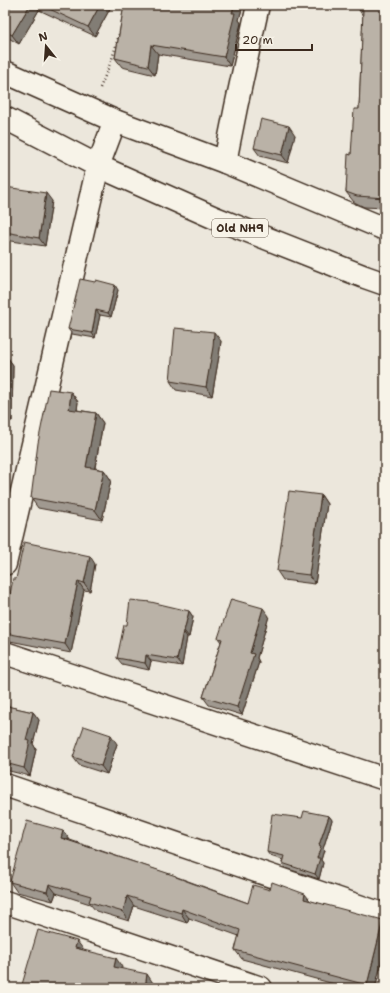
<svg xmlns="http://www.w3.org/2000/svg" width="390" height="993" viewBox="0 0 390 993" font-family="'Shantell Sans',sans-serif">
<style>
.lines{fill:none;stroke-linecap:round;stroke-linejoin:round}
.minor-casing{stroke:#3b2a1e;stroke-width:25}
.major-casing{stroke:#3b2a1e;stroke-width:25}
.path{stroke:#3b2a1e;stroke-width:2.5;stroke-dasharray:1 3;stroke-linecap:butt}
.minor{stroke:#f7f3e8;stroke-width:22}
.major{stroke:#f7f3e8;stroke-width:22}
.wall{fill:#a09990;stroke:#3b2a1e}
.shaded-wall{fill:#827d75;stroke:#3b2a1e}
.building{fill:#bab2a7;stroke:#3b2a1e}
.labels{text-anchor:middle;stroke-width:3;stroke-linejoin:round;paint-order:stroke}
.shield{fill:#f7f3e8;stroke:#73665b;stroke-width:1}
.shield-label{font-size:11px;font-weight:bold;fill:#3b2a1e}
</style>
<rect width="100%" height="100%" fill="#ece7dc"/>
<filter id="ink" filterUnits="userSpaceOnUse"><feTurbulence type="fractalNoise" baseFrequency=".025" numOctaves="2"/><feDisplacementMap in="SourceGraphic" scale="8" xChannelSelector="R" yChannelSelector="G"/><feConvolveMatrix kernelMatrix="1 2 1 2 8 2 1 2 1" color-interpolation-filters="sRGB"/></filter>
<g filter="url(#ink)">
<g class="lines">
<defs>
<path id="minor" d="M 225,162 L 236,107 L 258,5
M 5,564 L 98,166 L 115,121
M 5,653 L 385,779
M 5,785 L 385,915
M 5,902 L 261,988"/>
<path id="major" d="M 5,72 L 115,121 L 225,162 L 385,229
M 5,118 L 98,166 L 215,218 L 365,277 L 385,284"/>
</defs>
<use href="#minor" class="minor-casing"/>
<use href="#major" class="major-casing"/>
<path class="path" d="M 100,88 L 112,59 L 120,31"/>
<use href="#minor" class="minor"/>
<use href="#major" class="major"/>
</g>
<path class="wall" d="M 5,5 L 112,5 L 95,36 L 39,10 L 19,44 L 5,36 Z
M 124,5 L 243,5 L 239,20 L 241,23 L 230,66 L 158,54 L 155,75 L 122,67 L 115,58 Z
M 385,5 L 385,208 L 364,207 L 354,202 L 346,192 L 351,155 L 359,109 L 363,16 L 359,10 Z
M 295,135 L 288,163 L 260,156 L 254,148 Z
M 5,187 L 52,201 L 45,246 L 5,240 Z
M 118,290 L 111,317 L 100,315 L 95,338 L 72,334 L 68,329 Z
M 221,341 L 219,356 L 212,396 L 176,390 L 170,381 Z
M 5,354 L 13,365 L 12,421 L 5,422 Z
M 71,392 L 78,402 L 77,410 L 96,413 L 103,423 L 95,468 L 104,470 L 111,480 L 102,520 L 38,508 L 31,498 Z
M 321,495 L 327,504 L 315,584 L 283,580 L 277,571 Z
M 95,564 L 90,591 L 84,590 L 71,653 L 5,640 L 5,593 L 10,594 L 16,579 Z
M 189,611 L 193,617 L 189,637 L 187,637 L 182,666 L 151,661 L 149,670 L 122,664 L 117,658 L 127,625 Z
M 269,616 L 257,658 L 259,662 L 242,715 L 209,705 L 203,697 L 221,642 L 218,638 Z
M 5,703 L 8,704 L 10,707 L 33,712 L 39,720 L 33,744 L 36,749 L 30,776 L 5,770 Z
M 117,744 L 107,774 L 79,765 L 73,757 Z
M 329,816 L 332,820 L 323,849 L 324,850 L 321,860 L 323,863 L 319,879 L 285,868 L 282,863 L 283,860 L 270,856 L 267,852 L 302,818 Z
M 63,831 L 70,840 L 177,877 L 248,903 L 310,901 L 385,922 L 385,949 L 375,988 L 349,988 L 242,959 L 235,950 L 239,936 L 189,918 L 187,923 L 134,906 L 129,921 L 96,911 L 90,904 L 56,893 L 53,901 L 17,892 L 10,882 Z"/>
<path class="shaded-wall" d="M 30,5 L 35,5 L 39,10 L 19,44 L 12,35 Z
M 100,5 L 112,5 L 95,36 L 88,27 Z
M 234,5 L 243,5 L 239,20 L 241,23 L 230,66 L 224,57 Z
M 151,45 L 158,54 L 155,75 L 148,66 Z
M 289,126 L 295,135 L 288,163 L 282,155 Z
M 46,193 L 52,201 L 45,246 L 39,238 Z
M 115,285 L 118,290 L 111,317 L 108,313 Z
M 96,310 L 100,315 L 95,338 L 92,333 Z
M 214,332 L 221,341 L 219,356 L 212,396 L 206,387 Z
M 5,354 L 13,365 L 12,421 L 5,410 Z
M 71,392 L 78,402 L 76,419 L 69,409 Z
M 96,413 L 103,423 L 93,477 L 86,467 Z
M 104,470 L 111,480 L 102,520 L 95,510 Z
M 321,495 L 327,504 L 315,584 L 309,575 Z
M 90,556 L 95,564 L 90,591 L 84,583 Z
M 78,581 L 84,590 L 71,653 L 65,644 Z
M 263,608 L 269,616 L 257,658 L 259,662 L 242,715 L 237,707 L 250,653 Z
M 189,611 L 193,617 L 189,637 L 184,631 Z
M 183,631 L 187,637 L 182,666 L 177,660 Z
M 146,655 L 151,661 L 149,670 L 145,663 Z
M 33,712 L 39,720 L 33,744 L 36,749 L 30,776 L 24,768 L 26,740 Z
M 111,735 L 117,744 L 107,774 L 101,766 Z
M 329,816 L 332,820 L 323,849 L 324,850 L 321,860 L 323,863 L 319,879 L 315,874 L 317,858 L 319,845 Z
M 63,831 L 70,840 L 61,838 Z
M 49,884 L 56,893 L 53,901 L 47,892 Z
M 305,894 L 312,903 L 304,899 Z
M 127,896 L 134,906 L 129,921 L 123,912 Z
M 182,909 L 189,918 L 187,923 L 181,913 Z
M 383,920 L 385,922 L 385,949 L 375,988 L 369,988 L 367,985 Z
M 77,941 L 83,949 L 81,956 L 75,948 Z
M 116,958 L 122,967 L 120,976 L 114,967 Z
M 147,974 L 153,983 L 152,988 L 145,988 Z"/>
<path class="building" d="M 5,5 L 30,5 L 12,35 L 5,31 Z
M 41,5 L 100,5 L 88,27 Z
M 124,5 L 234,5 L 232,13 L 235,13 L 224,57 L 151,45 L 148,66 L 115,58 Z
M 359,5 L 385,5 L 385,198 L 357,196 L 346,192 L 348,154 L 351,155 L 354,109 L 359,109 L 363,10 L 359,10 Z
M 261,119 L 289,126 L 282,155 L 254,148 Z
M 5,187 L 46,193 L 39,238 L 5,232 Z
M 80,279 L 95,282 L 96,280 L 115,285 L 108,313 L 96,310 L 92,333 L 68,329 Z
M 175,328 L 214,332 L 213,347 L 206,387 L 170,381 Z
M 49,389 L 71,392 L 69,409 L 96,413 L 86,467 L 104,470 L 95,510 L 31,498 L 38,443 Z
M 289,491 L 321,495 L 309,575 L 277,571 Z
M 24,542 L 90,556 L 84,583 L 78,581 L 65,644 L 5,633 L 5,593 L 10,594 L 13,579 L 16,579 Z
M 231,599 L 263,608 L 250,653 L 254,654 L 237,707 L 203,697 L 222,639 L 218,638 Z
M 130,600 L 151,602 L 189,611 L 184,631 L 183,631 L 177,660 L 146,655 L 145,663 L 117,658 L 124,625 L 127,625 Z
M 385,631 L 385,641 L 382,640 Z
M 5,703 L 8,704 L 7,706 L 33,712 L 26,740 L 30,741 L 24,768 L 5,763 Z
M 84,726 L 111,735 L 101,766 L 73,757 Z
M 385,750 L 385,760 L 382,758 Z
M 304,811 L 329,816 L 319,845 L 321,846 L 317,858 L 320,858 L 315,874 L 282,863 L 284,856 L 267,852 L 272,814 L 302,818 Z
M 27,821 L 63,831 L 61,838 L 176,876 L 176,877 L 192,883 L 248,903 L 253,885 L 270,890 L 272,882 L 305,894 L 304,899 L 383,920 L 367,985 L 235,950 L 240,930 L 182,909 L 181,913 L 127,896 L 123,912 L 89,902 L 91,896 L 49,884 L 47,892 L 10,882 Z
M 38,930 L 77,941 L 75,948 L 116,958 L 114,967 L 147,974 L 145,988 L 21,988 Z"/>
</g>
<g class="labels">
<rect class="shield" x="212" y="219" width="56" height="18" rx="3"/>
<g class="shield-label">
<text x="240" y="232">Old NH9</text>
</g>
</g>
<rect width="390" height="993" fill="none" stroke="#f7f3e8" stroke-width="20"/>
<rect x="10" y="10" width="370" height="973" fill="none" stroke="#3b2a1e" stroke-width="1.5" filter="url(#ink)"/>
<g transform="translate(46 46) rotate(343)" stroke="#f7f3e8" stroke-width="3" paint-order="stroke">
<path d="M0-3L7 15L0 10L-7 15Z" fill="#3b2a1e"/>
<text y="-6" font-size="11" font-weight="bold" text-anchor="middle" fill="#3b2a1e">N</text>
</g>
<path d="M236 44v6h76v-6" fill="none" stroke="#3b2a1e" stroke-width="2"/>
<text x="242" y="44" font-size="12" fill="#3b2a1e" stroke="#f7f3e8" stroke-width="3" paint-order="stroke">20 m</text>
</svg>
